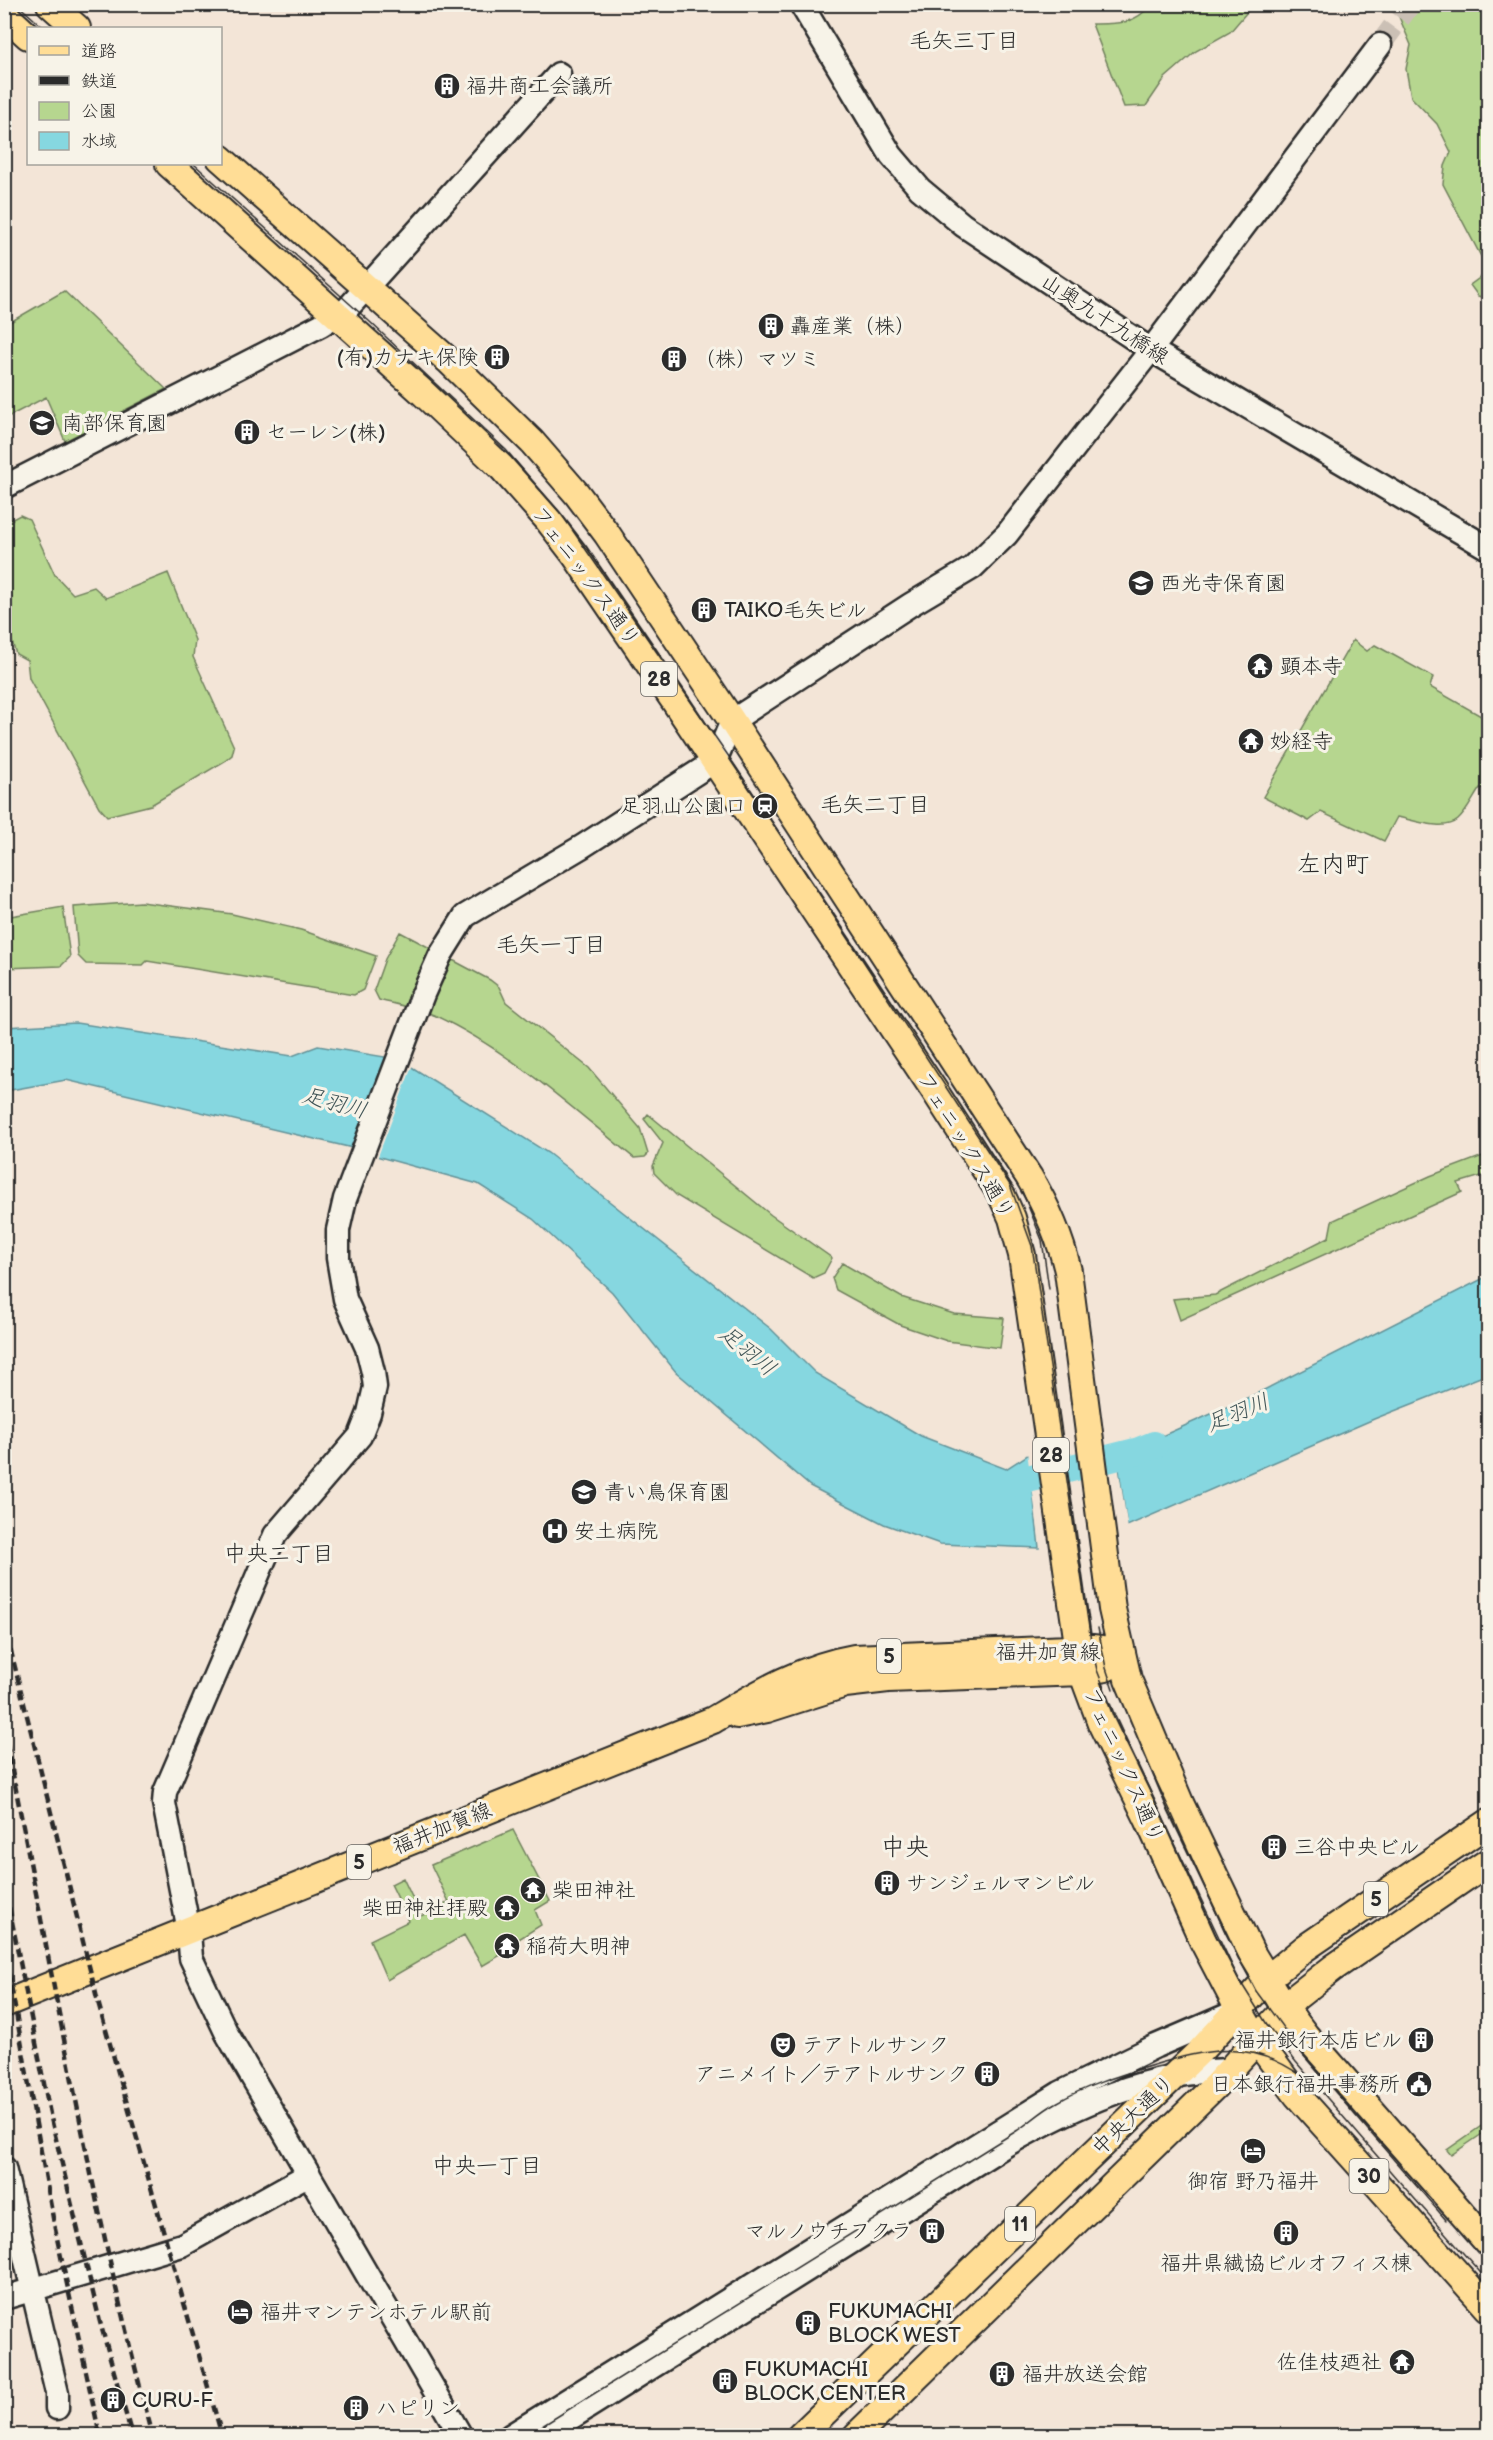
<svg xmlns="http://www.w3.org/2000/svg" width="1493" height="2440" viewBox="0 0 1493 2440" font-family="'Balsamiq Sans','Klee One',sans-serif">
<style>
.green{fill:#b6d68f;stroke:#70805d;stroke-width:1.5}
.water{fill:#86d7e0;stroke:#629298;stroke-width:1.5}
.pier{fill:#f3e5d7}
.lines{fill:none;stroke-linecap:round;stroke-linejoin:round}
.river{stroke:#86d7e0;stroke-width:28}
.secondary-tunnel{stroke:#cbc0b5;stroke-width:22;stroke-dasharray:22 11;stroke-linecap:butt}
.secondary-casing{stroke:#2b2b2b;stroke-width:27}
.primary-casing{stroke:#2b2b2b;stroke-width:30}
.secondary{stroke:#f7f3e8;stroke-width:22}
.primary{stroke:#ffdd96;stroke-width:26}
.tram{stroke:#2b2b2b;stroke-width:1.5}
.rail{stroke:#2b2b2b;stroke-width:4.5;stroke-dasharray:9 4.5;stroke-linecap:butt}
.labels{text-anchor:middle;stroke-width:6;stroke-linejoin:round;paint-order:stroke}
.shield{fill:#f7f3e8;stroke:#686764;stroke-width:1.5}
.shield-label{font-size:20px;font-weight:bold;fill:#2b2b2b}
.poi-label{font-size:21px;fill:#2b2b2b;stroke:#f7f3e8;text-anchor:start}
.street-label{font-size:21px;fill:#2b2b2b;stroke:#f7f3e8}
.neighbourhood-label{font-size:22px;fill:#2b2b2b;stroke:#f7f3e8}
.water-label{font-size:22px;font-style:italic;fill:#425658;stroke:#f7f3e8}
.quarter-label{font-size:24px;fill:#2b2b2b;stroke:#f7f3e8}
</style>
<rect width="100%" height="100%" fill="#f3e5d7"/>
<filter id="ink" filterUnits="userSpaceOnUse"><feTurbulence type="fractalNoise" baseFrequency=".0167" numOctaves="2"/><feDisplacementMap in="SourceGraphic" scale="12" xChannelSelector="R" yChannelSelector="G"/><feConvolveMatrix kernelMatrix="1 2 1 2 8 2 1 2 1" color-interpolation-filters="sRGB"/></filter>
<g filter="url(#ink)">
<path class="green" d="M 1152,4 L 1253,5 L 1230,32 L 1196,51 L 1165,78 L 1146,106 L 1124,107 L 1092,24 C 1118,24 1134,25 1152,4 Z
M 1394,5 L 1488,5 L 1488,299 L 1478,296 L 1470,285 L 1482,276 L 1485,264 L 1443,184 L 1445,166 L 1451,152 L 1437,124 L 1411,97 L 1406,69 L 1411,45 Z
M 64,291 L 166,389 L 65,441 L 46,397 L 4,419 L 5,325 Z
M 20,515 L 29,519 L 55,575 L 73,594 L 94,587 L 106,598 L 168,573 L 195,640 L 193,657 L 234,747 L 232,755 L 225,761 L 151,805 L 107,816 L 99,807 L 29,678 L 27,660 L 16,654 L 8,630 L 5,632 L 5,523 Z
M 1353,640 L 1367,651 L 1375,645 L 1433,677 L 1430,687 L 1488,720 L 1488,790 L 1480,788 C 1473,798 1467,812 1458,820 C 1444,832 1414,820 1397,817 L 1384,841 L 1321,812 L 1309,821 L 1263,797 Z
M 141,902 L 232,914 L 301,930 L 376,956 L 363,990 L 354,995 L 147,961 L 143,965 L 86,964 L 78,956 L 74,907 Z
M 63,907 L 70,957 L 61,966 L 5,968 L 5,917 Z
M 400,932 L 490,980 L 499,987 L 506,1002 L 589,1068 L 640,1128 L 648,1154 L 645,1157 L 634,1158 C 572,1108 509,1050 436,1016 C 419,1008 397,1005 379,1000 L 374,990 L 385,959 Z
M 648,1114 L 771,1215 L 832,1258 L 824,1273 L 813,1278 L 677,1196 L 654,1173 L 653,1166 L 663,1143 L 644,1119 Z
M 1488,1154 L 1488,1174 L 1458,1183 L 1462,1192 L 1180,1320 L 1173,1299 L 1215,1295 L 1329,1237 L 1332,1221 L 1430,1176 Z
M 842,1263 L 901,1297 L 954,1314 L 1004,1318 L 1000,1348 L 947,1341 L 900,1325 L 836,1290 L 832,1278 Z
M 513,1830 L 550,1901 L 535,1910 L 541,1925 L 514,1942 L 516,1946 L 482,1966 L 464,1935 L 387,1980 L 370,1940 L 409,1921 L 391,1884 L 403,1878 L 421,1916 L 449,1902 L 431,1865 Z
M 1487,2122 L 1488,2130 L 1451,2155 L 1447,2150 Z"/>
<path class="water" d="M 76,1023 L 292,1056 L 318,1046 L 391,1058 L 357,1149 L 66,1080 L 5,1091 L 5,1027 Z
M 410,1066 L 548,1153 L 771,1329 L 815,1373 L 921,1436 L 1006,1469 L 1029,1454 L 1039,1548 L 940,1544 L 884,1524 L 810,1486 L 676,1372 L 612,1292 L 533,1219 L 478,1184 L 376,1156 Z
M 1488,1276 L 1488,1374 L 1374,1419 L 1127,1526 L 1117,1456 L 1256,1394 Z"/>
<path class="pier" d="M 408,1064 L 413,1064 L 377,1159 L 375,1158 L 373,1154 Z
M 1029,1451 L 1032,1454 L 1041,1550 L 1027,1452 Z
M 1116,1453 L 1128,1529 L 1124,1527 L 1114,1457 Z"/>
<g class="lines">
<path class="river" d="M 993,1483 L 1004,1485 L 1139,1451 L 1154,1445"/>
<path class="secondary-tunnel" d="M 1380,45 L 1410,4"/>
<defs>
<path id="secondary" d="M 801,4 L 891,155 L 920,189 L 963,225 L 1151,350 L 1488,548
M 4,487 L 321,325 L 347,309 L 559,74
M 4,2168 L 57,2393 L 57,2408
M 4,2298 L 182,2245 L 309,2174
M 461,2436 L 227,2034 L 191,1958 L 189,1931 L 164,1803 L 165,1792 L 275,1535 L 360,1436 L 369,1413 L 375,1387 L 373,1372 L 367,1348 L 345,1299 L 338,1258 L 338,1230 L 345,1199 L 423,994 L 440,956 L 465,916 L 583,846 L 715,761 L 732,721 L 910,605 L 972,568 L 1007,534 L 1151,350 L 1380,45
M 510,2436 L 1060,2093 L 1156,2046 L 1235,2012
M 542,2436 L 1006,2145 C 1074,2106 1148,2072 1228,2070"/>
<path id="primary" d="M 50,4 L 77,28
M 4,14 L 28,36
M 220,158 L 449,361 L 532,442 L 577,494 L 607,534 L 732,721 L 1029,1177 C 1047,1207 1060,1237 1068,1271 L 1112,1609 L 1128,1679 L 1181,1805 L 1251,1952 L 1285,2008 L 1306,2036 L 1488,2243
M 169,164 L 421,391 L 502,468 L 548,520 L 575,555 L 675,702 L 934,1090 L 1002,1196 L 1012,1218 L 1022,1255 L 1082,1672 L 1101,1723 L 1148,1819 L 1203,1941 L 1239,2010 L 1256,2039 L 1297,2095 L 1488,2308
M 737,1715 L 767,1709 L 845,1684 L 888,1679 L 1082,1672 L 1106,1668 L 1122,1657
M 4,2004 L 713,1720 C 759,1693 802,1667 854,1658 L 1092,1648 L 1102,1649 L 1122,1657
M 800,2436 L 1199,2052 L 1267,1979 L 1305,1948 L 1488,1823
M 856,2436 L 1216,2085 L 1296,1997 L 1333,1968 L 1488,1862"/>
</defs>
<use href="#secondary" class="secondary-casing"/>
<use href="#primary" class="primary-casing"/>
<use href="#secondary" class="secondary"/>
<use href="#primary" class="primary"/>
<path class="tram" d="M 17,4 L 44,28
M 194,164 L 369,321 L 506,450 L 562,515 L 736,767 L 1010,1185 L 1032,1246 L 1092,1648 L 1097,1670 L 1115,1716 L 1238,1978 L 1268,2026 L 1296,2062 L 1397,2179 L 1488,2281
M 1022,1191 L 1042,1240 L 1049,1289
M 1098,1628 L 1106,1668 L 1113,1689
M 1141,1749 L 1170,1810 L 1225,1932 L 1256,1991 L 1303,2055 L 1446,2220
M 526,2436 L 1018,2130 C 1031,2121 1043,2110 1056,2103 C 1085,2086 1117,2076 1150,2066 C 1208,2049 1250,2038 1303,2077"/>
<path class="rail" d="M 4,1623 L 98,2002 L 222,2436
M 4,1730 C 52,1966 90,2204 153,2436
M 4,1881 L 50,2114 L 100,2322 L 132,2436
M 4,1947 L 55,2229 L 100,2436"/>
</g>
</g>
<defs>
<symbol id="building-disc" viewBox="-11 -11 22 22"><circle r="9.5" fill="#2b2b2b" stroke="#f7f3e8"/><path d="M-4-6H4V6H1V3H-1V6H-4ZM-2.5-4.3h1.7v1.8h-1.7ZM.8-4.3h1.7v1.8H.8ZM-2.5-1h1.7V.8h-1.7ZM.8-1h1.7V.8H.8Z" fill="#fff"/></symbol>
<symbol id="school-disc" viewBox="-11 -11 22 22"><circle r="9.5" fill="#2b2b2b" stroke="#f7f3e8"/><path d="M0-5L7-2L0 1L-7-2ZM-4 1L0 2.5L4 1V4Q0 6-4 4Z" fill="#fff"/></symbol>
<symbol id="temple-disc" viewBox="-11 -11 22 22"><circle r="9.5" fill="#2b2b2b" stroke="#f7f3e8"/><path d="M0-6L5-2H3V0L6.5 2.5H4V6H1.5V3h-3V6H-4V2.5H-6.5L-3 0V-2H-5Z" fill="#fff"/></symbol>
<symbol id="station-disc" viewBox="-11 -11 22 22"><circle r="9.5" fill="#2b2b2b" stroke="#f7f3e8"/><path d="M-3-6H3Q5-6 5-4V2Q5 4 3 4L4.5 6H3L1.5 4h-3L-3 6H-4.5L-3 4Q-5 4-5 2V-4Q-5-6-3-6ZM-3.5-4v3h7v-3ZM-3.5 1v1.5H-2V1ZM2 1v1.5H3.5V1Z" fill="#fff"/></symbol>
<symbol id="hospital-disc" viewBox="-11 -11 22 22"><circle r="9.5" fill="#2b2b2b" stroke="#f7f3e8"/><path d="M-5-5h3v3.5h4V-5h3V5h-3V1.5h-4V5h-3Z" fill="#fff"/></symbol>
<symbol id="theatre-disc" viewBox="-11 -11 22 22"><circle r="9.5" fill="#2b2b2b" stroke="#f7f3e8"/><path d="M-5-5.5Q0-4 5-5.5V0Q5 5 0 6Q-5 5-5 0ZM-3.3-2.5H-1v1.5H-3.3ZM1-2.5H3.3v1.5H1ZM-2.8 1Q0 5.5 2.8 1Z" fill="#fff"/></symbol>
<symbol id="civic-disc" viewBox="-11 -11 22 22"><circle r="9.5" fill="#2b2b2b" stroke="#f7f3e8"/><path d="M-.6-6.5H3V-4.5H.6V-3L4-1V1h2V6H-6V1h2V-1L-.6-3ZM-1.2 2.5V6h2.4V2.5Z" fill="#fff"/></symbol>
<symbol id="hotel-disc" viewBox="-11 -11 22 22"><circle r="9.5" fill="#2b2b2b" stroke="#f7f3e8"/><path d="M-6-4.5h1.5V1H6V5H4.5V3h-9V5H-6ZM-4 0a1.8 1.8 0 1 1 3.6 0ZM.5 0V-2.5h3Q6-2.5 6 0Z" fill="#fff"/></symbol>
</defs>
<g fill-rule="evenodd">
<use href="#building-disc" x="432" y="71" width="30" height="30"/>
<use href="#building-disc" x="756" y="311" width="30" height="30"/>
<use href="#building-disc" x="482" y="342" width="30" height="30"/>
<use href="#building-disc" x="659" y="344" width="30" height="30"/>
<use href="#school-disc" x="27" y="408" width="30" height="30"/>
<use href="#building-disc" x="232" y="417" width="30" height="30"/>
<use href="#school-disc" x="1126" y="568" width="30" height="30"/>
<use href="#building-disc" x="689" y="595" width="30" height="30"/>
<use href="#temple-disc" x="1245" y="651" width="30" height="30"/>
<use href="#temple-disc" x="1236" y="726" width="30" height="30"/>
<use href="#station-disc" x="750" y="791" width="30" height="30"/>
<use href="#school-disc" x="569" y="1477" width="30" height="30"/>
<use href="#hospital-disc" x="540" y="1516" width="30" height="30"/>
<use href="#building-disc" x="1259" y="1832" width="30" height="30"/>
<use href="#building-disc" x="872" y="1868" width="30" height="30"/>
<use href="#temple-disc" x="518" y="1875" width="30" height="30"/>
<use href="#temple-disc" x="492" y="1893" width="30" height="30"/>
<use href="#temple-disc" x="492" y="1931" width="30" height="30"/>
<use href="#building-disc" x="1406" y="2025" width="30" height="30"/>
<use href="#theatre-disc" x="768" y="2030" width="30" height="30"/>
<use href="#building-disc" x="972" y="2059" width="30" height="30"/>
<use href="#civic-disc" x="1404" y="2069" width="30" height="30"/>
<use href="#hotel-disc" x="1238" y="2136" width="30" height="30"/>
<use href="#building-disc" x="917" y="2216" width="30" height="30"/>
<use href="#building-disc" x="1271" y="2218" width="30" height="30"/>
<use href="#hotel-disc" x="225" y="2297" width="30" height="30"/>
<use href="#building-disc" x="793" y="2308" width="30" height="30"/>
<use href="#temple-disc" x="1387" y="2347" width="30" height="30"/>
<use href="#building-disc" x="987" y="2359" width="30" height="30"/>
<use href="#building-disc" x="710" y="2366" width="30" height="30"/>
<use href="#building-disc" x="98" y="2385" width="30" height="30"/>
<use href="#building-disc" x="341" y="2393" width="30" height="30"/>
</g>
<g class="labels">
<g class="shield">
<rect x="641" y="662" width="36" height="34" rx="4.5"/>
<rect x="1033" y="1438" width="36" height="34" rx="4.5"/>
<rect x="877" y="1639" width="24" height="34" rx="4.5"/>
<rect x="347" y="1845" width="24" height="34" rx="4.5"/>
<rect x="1364" y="1882" width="24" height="34" rx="4.5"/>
<rect x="1349.5" y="2159" width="39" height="34" rx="4.5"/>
<rect x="1005" y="2207" width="30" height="34" rx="4.5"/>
</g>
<g class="shield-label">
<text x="659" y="686">28</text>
<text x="1051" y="1462">28</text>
<text x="889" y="1663">5</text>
<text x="359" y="1869">5</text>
<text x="1376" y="1906">5</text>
<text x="1369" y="2183">30</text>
<text x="1020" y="2231">11</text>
</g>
<g class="poi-label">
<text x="466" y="93">福井商工会議所</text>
<text x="790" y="333">轟産業（株）</text>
<text x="478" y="364" text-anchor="end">(有)カナキ保険</text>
<text x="694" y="366">（株）マツミ</text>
<text x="62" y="430">南部保育園</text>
<text x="266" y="439">セーレン(株)</text>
<text x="1160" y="590">西光寺保育園</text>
<text x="724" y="617">TAIKO毛矢ビル</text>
<text x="1280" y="673">顕本寺</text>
<text x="1270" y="748">妙経寺</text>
<text x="746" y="813" text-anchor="end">足羽山公園口</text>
<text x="604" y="1499">青い鳥保育園</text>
<text x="574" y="1538">安土病院</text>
<text x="1294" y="1854">三谷中央ビル</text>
<text x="906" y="1890">サンジェルマンビル</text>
<text x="552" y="1897">柴田神社</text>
<text x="488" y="1915" text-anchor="end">柴田神社拝殿</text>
<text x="526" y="1953">稲荷大明神</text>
<text x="1402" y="2047" text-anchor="end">福井銀行本店ビル</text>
<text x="802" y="2052">テアトルサンク</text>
<text x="968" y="2081" text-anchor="end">アニメイト／テアトルサンク</text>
<text x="1400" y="2091" text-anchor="end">日本銀行福井事務所</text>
<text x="1253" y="2188" text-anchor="middle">御宿 野乃福井</text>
<text x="912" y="2238" text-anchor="end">マルノウチフクラ</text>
<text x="1286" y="2270" text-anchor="middle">福井県繊協ビルオフィス棟</text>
<text x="828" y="2318">FUKUMACHI<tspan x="828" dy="24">BLOCK WEST</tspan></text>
<text x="260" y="2319">福井マンテンホテル駅前</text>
<text x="1382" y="2369" text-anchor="end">佐佳枝廼社</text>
<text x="744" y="2376">FUKUMACHI<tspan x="744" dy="24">BLOCK CENTER</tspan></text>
<text x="1022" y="2381">福井放送会館</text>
<text x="132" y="2407">CURU-F</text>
<text x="376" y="2415">ハピリン</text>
</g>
<g class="street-label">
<text transform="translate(1105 319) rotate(33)" y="7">山奥九十九橋線</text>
<text transform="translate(586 576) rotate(54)" y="7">フェニックス通り</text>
<text transform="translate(966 1145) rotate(59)" y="7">フェニックス通り</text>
<text x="1048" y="1659">福井加賀線</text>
<text transform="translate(1124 1765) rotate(66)" y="7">フェニックス通り</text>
<text transform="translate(442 1828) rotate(-22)" y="7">福井加賀線</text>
<text transform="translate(1133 2115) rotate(-44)" y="7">中央大通り</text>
</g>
<g class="neighbourhood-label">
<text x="964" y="48">毛矢三丁目</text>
<text x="875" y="812">毛矢二丁目</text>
<text x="551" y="952">毛矢一丁目</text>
<text x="279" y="1561">中央二丁目</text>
<text x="487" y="2173">中央一丁目</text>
</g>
<g class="water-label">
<text transform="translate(335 1102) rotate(15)" y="8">足羽川</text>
<text transform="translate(748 1350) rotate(39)" y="8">足羽川</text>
<text transform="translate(1237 1412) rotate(-22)" y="8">足羽川</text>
</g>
<g class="quarter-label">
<text x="1333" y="872">左内町</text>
<text x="905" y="1855">中央</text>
</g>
</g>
<rect width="1493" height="2440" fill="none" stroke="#f7f3e8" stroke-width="24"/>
<rect x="12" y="12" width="1469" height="2416" fill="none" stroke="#2b2b2b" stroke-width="2" filter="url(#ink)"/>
<rect x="27" y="27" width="195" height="138" fill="#f7f3e8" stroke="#a5a39c" stroke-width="1.5"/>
<rect x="39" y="46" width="30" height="9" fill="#ffdd96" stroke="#a5a39c" stroke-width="1.5"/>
<text x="81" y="57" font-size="18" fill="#2b2b2b">道路</text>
<rect x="39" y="76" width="30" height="9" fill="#2b2b2b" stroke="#a5a39c" stroke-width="1.5"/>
<text x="81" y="87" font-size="18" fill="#2b2b2b">鉄道</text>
<rect x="39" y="102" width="30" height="18" fill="#b6d68f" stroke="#a5a39c" stroke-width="1.5"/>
<text x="81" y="117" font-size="18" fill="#2b2b2b">公園</text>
<rect x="39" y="132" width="30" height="18" fill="#86d7e0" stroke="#a5a39c" stroke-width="1.5"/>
<text x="81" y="147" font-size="18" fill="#2b2b2b">水域</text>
</svg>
